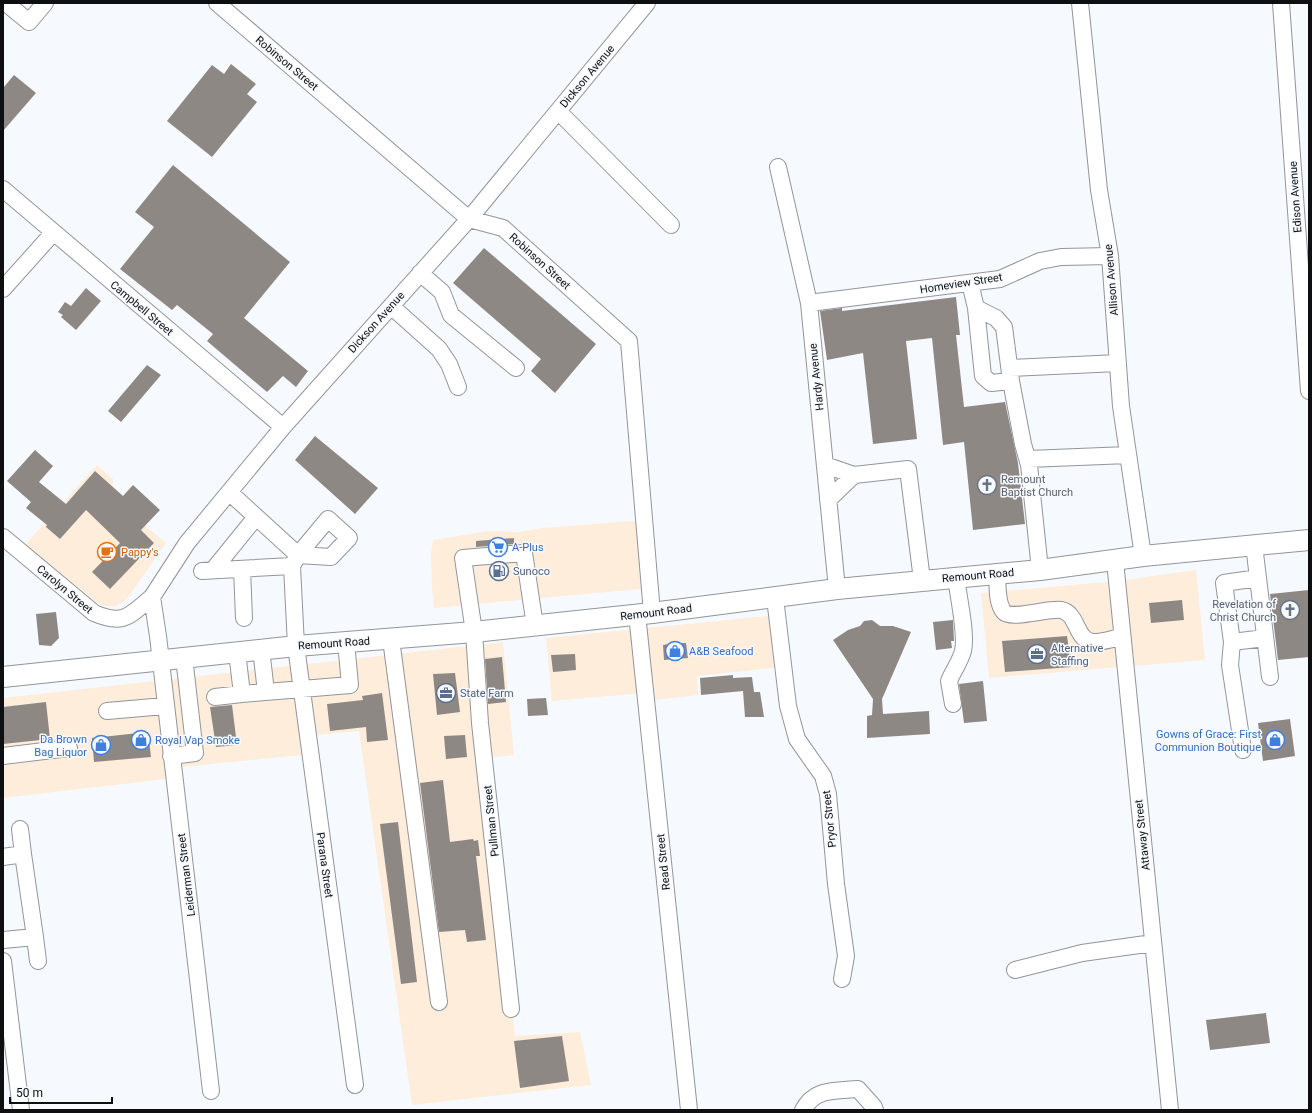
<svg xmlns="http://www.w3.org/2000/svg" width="1312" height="1113" viewBox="0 0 1312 1113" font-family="Roboto,sans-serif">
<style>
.commercial{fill:#fdedda}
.building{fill:#8e8885}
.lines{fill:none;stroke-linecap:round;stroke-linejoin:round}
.minor-casing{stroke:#91959a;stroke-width:18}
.major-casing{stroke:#91959a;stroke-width:22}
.minor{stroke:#fff;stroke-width:16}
.major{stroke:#fff;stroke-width:20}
.labels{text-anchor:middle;stroke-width:3;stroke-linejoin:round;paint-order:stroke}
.street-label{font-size:11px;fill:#0d0f10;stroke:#f6faff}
.worship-label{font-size:11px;fill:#5b616d;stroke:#f6faff;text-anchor:start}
.shop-label{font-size:11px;fill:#366cbe;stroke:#f6faff;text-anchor:start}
.food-label{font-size:11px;fill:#c56008;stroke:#f6faff;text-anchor:start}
.service-label{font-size:11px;fill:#4e5e75;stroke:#f6faff;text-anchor:start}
</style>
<rect width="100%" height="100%" fill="#f6faff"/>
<path class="commercial" d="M 97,465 L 113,479 L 112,498 L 166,543 L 127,599 L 116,606 L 103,606 L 95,601 L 25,545 Z
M 645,520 L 650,588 L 434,608 L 432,587 L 431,554 L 433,540 L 489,531 L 520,532 L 541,528 Z
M 1196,570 L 1205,660 L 989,678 L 981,593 L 1117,581 Z
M 777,615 L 783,667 L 697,676 L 698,695 L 646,701 L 645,693 L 552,701 L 546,638 Z
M 503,642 L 514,755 L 486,758 L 515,1036 L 580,1032 L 591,1085 L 412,1105 L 359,731 L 308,736 L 310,754 L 173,768 L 174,778 L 3,798 L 3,698 Z"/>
<path class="building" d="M 231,64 L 256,84 L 247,94 L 257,102 L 212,157 L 167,121 L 212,65 L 224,74 Z
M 14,75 L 36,93 L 3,131 L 3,88 Z
M 173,165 L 290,262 L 244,318 L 308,371 L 296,387 L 283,376 L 267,392 L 207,341 L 213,334 L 177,305 L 172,310 L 120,269 L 154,227 L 135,212 Z
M 484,248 L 596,344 L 555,393 L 531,371 L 541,359 L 453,283 Z
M 86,288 L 101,301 L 76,330 L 61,317 L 63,315 L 58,312 L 65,302 L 71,306 Z
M 956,297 L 960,335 L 956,335 L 964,407 L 1005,402 L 1018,463 L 1025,524 L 973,530 L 964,442 L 943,445 L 932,338 L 906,341 L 917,439 L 873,444 L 863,353 L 827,360 L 820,311 L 842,308 L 842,311 Z
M 147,365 L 161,375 L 121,422 L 108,411 Z
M 315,436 L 378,488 L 355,514 L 295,460 Z
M 35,450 L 53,466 L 39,482 L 66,504 L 95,471 L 123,496 L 133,485 L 160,510 L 141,530 L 154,543 L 110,589 L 92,572 L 120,543 L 86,510 L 60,539 L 46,527 L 47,525 L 26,508 L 31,502 L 7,481 Z
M 514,538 L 514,544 L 476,547 L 476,541 Z
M 1309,590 L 1309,657 L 1278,660 L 1270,594 Z
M 1182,600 L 1184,620 L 1151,623 L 1149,603 Z
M 56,612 L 59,638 L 51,646 L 39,645 L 36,614 Z
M 872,620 L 880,626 L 893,626 L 911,632 L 882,699 L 883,714 L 929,711 L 930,734 L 867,738 L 867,716 L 872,715 L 873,699 L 833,640 L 848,630 L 860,626 L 864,621 Z
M 953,620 L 954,641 L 951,641 L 952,648 L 936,650 L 933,622 Z
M 1067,636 L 1071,667 L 1005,672 L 1002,641 Z
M 674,643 L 686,643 L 688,658 L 664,660 L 663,645 Z
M 575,654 L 576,670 L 553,672 L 551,655 Z
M 502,657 L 506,702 L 488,704 L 485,659 Z
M 455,673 L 460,712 L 437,715 L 433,674 Z
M 733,675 L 733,678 L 752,677 L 754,692 L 760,692 L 764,717 L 745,717 L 743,691 L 701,695 L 700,678 Z
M 983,681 L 987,721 L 964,723 L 959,684 Z
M 382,693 L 388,740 L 367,742 L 366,727 L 330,731 L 327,704 L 363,700 L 362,696 Z
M 546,698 L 548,715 L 528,716 L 527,699 Z
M 46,702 L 50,739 L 3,744 L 3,707 Z
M 232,705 L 237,745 L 216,747 L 210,707 Z
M 1290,719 L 1295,756 L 1263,761 L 1258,723 Z
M 148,732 L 151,757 L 94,762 L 92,738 Z
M 465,735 L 467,757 L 446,759 L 444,736 Z
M 443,780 L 450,842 L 473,839 L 474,841 L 478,840 L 480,856 L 476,856 L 486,940 L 467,942 L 465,930 L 439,932 L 420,783 Z
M 398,822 L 417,982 L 401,984 L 380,824 Z
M 1266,1013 L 1270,1043 L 1210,1050 L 1206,1020 Z
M 562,1036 L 569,1081 L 520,1088 L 514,1041 Z"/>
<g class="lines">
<defs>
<path id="minor" d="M 6,3 L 29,22 L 45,3
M 217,3 L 469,219 L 503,228 L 629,341 L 652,613
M 1080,3 L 1099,190 L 1110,256 L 1121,406 L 1143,556
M 1281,3 L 1309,391
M 558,111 L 671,225
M 778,167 L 809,303 L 837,589
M 3,189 L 283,427
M 420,273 L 442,292 L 451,315 L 516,368
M 970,283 L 976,308 L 996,318 L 1004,327 L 1011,381 L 1023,444 L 1029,465 L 1040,570
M 3,289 L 53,233
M 809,303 L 1000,279 L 1040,261 L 1061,257 L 1110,256
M 391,306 L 439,349 L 449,364 L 458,387
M 976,308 L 983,376 L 991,383 L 1011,381
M 1010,368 L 1118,363
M 1028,459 L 1128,455
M 825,465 L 854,475 L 828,500
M 854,475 L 908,469 L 922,580
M 229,492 L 298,555 L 328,519 L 349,538 L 331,557 L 298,555 L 292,566 L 296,646 L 355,1085
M 3,537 L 94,613 C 124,626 129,616 152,597
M 1254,545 L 1270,677
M 1115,561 L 1170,1110
M 242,569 L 244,618
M 213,570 L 256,517
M 202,571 L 292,566
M 997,573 C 998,584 996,603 1004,612 C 1011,620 1049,608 1061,610 C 1078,613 1075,639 1092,642 C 1100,643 1114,638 1122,637
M 1258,578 L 1224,583 L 1232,642 L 1265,638
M 775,598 L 788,706 L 797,739 L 823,776 L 828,794 L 836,884 L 846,956 L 842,979
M 637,614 L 689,1110
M 391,639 L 439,1002
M 1232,642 L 1230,665 L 1243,750
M 261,649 L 266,692
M 237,652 L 242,694 L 350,685 L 346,642
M 215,697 L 242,694
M 953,704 L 949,681 C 953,671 960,662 963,651 C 967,633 958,596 956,577
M 107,711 L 165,706
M 3,756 L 69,748
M 171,756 L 195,753 L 184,657
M 20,829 L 23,854
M 3,857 L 23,854 L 35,937 L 3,940
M 35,937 L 38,961
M 3,961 L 21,1110
M 1015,970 L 1082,953 L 1153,943
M 511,1009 L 480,723 L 474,632 L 463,558 L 524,553 L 535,626
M 211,1091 L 158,636 L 152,597 L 187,543 L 283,427 L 469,219 L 647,3
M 803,1110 C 815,1088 835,1091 858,1089 L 874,1107 L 875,1110"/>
<path id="major" d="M 3,677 L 296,646 L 474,632 L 652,613 L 837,589 L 1040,570 L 1143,556 L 1309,540"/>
</defs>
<use href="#minor" class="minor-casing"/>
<use href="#major" class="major-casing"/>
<use href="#minor" class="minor"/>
<use href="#major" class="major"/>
</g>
<defs>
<symbol id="church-ring" viewBox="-11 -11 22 22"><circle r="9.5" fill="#f6faff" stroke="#6b7280" stroke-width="1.5"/><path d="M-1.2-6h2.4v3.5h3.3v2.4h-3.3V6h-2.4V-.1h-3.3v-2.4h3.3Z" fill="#6b7280"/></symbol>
<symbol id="supermarket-ring" viewBox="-11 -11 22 22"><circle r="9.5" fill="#f6faff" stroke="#3f7fe0" stroke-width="1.5"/><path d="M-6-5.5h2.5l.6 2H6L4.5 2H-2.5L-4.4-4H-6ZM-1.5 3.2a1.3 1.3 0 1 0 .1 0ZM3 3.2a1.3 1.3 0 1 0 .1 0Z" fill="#3f7fe0"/></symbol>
<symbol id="cafe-ring" viewBox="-11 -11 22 22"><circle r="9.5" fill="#f6faff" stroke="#e8710a" stroke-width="1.5"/><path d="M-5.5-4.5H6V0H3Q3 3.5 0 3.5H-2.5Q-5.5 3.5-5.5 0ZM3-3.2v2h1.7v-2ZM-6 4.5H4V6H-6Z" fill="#e8710a"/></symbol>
<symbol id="fuel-ring" viewBox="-11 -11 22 22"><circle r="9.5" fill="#f6faff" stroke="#5c6f8a" stroke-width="1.5"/><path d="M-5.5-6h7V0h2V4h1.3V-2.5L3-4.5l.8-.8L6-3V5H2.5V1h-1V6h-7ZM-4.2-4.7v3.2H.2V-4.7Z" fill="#5c6f8a"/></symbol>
<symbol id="shop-ring" viewBox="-11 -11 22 22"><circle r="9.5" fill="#f6faff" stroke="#3f7fe0" stroke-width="1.5"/><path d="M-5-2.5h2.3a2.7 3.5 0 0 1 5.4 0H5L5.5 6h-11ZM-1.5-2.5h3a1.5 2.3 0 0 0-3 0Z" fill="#3f7fe0"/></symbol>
<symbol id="office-ring" viewBox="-11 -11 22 22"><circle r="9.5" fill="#f6faff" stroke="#5c6f8a" stroke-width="1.5"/><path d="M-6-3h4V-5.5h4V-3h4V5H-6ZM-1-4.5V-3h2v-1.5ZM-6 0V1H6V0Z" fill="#5c6f8a"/></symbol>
</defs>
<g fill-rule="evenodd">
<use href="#church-ring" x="976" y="474" width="22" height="22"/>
<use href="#supermarket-ring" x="487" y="536" width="22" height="22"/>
<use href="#cafe-ring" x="96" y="541" width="22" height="22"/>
<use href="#fuel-ring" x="488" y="560" width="22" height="22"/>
<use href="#church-ring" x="1279" y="599" width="22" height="22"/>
<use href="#shop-ring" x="664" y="640" width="22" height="22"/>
<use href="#office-ring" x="1026" y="643" width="22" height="22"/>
<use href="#office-ring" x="435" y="682" width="22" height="22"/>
<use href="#shop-ring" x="130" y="729" width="22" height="22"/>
<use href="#shop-ring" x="1264" y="729" width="22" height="22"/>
<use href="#shop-ring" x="90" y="734" width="22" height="22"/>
</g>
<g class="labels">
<g class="street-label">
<text transform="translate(287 63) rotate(40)" y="4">Robinson Street</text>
<text transform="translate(587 76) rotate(-50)" y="4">Dickson Avenue</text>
<text transform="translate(1295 197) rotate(-94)" y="4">Edison Avenue</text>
<text transform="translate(540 261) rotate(42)" y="4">Robinson Street</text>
<text transform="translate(1111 280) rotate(-95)" y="4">Allison Avenue</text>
<text transform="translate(961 283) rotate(-9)" y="4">Homeview Street</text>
<text transform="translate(142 308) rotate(40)" y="4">Campbell Street</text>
<text transform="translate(376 322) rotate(-48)" y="4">Dickson Avenue</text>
<text transform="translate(816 377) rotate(-96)" y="4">Hardy Avenue</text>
<text transform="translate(978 575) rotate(-5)" y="4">Remount Road</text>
<text transform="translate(65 589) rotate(40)" y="4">Carolyn Street</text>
<text transform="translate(656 612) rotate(-7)" y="4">Remount Road</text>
<text transform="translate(334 643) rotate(-4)" y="4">Remount Road</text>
<text transform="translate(829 819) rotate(-96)" y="4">Pryor Street</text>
<text transform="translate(491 821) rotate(-96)" y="4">Pullman Street</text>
<text transform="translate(1142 835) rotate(-96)" y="4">Attaway Street</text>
<text transform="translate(663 862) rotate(-96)" y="4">Read Street</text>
<text transform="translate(325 865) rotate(82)" y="4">Parana Street</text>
<text transform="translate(186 875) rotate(-97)" y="4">Leiderman Street</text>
</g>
<g class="worship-label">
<text x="1001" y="483">Remount<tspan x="1001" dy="13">Baptist Church</tspan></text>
<text x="1276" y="608" text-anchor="end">Revelation of<tspan x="1276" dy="13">Christ Church</tspan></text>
</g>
<g class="shop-label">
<text x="512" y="551">A-Plus</text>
<text x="689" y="655">A&amp;B Seafood</text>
<text x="1261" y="738" text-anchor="end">Gowns of Grace: First<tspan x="1261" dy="13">Communion Boutique</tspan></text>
<text x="87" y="743" text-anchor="end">Da Brown<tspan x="87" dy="13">Bag Liquor</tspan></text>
<text x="155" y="744">Royal Vap Smoke</text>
</g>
<g class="food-label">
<text x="121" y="556">Pappy's</text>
</g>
<g class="service-label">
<text x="513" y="575">Sunoco</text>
<text x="1051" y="652">Alternative<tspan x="1051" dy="13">Staffing</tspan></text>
<text x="460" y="697">State Farm</text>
</g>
</g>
<rect width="1312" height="1113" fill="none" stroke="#0d0f10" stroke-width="8"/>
<path d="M10 1097v6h102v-6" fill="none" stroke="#0d0f10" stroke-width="2"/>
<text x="16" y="1097" font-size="12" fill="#0d0f10" stroke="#f6faff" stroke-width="3" paint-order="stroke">50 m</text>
</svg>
